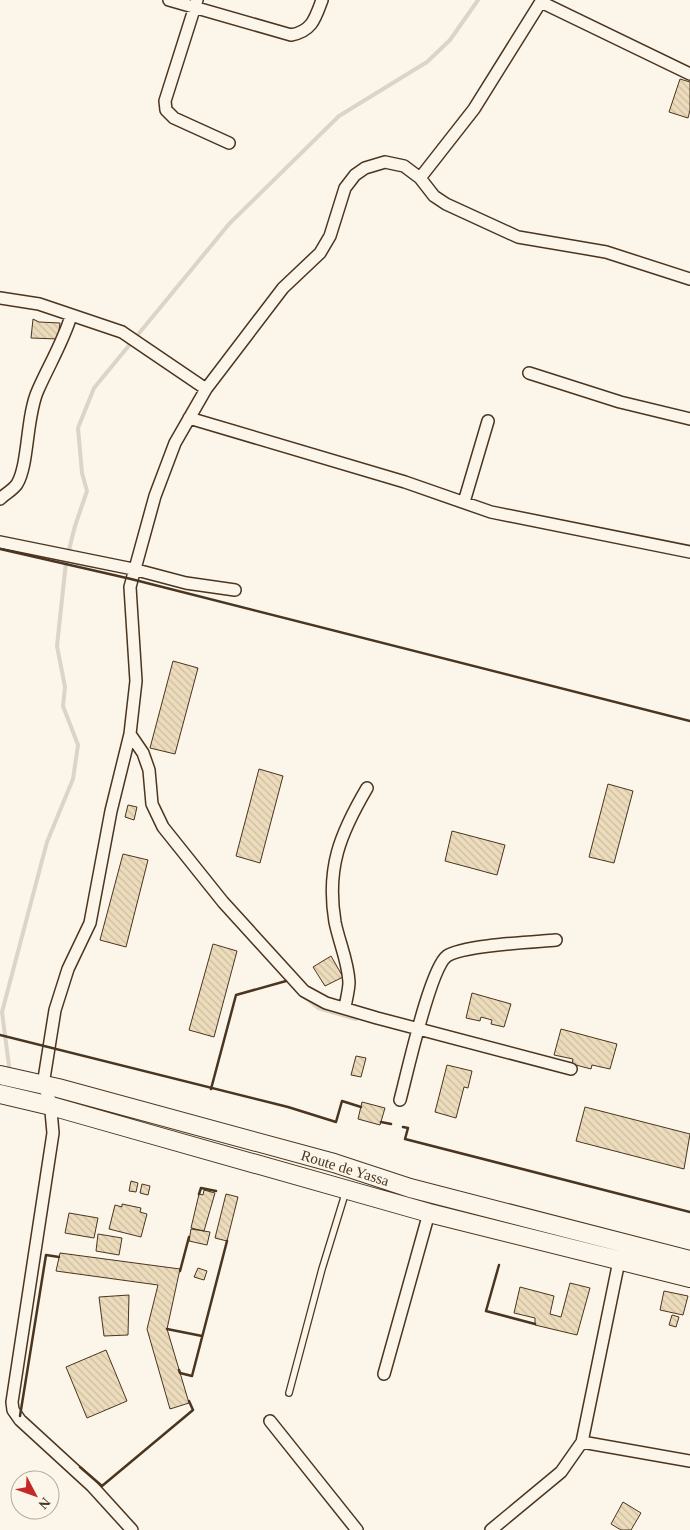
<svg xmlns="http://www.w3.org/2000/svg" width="690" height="1530" viewBox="0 0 690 1530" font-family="Georgia,serif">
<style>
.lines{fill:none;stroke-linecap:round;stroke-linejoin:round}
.stream{stroke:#dcd4c6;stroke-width:4}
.building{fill:url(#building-back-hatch);stroke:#4a3520}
.service-casing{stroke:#4a3520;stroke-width:8}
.minor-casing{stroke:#4a3520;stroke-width:14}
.primary-casing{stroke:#4a3520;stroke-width:20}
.service{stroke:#fbf6e9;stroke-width:5.5}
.minor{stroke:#fbf6e9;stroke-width:11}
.primary{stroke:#fbf6e9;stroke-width:18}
.wall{stroke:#4a3520;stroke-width:2.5}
.labels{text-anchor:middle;stroke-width:4;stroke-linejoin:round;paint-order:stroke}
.street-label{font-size:15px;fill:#4a3520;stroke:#fbf6e9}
</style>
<defs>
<pattern id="building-back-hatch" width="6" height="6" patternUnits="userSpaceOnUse" patternTransform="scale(1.25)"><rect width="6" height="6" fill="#ecdcbc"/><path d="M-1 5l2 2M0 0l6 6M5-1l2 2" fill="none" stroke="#ccbda1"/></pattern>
</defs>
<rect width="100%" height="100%" fill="#fbf6e9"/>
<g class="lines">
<path class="stream" d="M 305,997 L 318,1008 L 356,1019
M 9,1066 L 2,1012 L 47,842 L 73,779 L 78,745 L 63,706 L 65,687 L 57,646 L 66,562 L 75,526 L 87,491 L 82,473 L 78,428 L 94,388 L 229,224 L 339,116 L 427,62 L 450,40 L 478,0"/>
</g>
<path class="building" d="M 680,79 L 690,82 L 690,110 L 688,118 L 669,112 Z
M 33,319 L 39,322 L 60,323 L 58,339 L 31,338 Z
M 173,661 L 198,668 L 175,754 L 150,748 Z
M 259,769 L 283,776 L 260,863 L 236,856 Z
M 608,784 L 633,791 L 614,863 L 589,857 Z
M 128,805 L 137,807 L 134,820 L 125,817 Z
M 452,831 L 505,845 L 497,875 L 445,861 Z
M 123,854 L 148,860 L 126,947 L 100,940 Z
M 213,944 L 237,951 L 214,1037 L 189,1030 Z
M 331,956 L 343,977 L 325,986 L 313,967 Z
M 472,993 L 511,1004 L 504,1027 L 491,1024 L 492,1020 L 481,1017 L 480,1021 L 466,1018 Z
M 561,1029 L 617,1044 L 610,1069 L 592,1065 L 591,1069 L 572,1064 L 573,1059 L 554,1055 Z
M 356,1056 L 366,1058 L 361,1077 L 351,1075 Z
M 447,1065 L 472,1071 L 468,1088 L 464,1087 L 456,1118 L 435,1112 Z
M 362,1102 L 385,1108 L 380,1125 L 358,1119 Z
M 585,1107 L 690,1134 L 684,1169 L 576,1141 Z
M 131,1181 L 138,1183 L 136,1192 L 129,1191 Z
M 142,1184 L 150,1186 L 148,1195 L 140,1193 Z
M 204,1190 L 215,1193 L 204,1231 L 191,1228 L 199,1194 L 203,1195 Z
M 226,1194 L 238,1197 L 227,1241 L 215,1238 Z
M 122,1204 L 141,1208 L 140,1212 L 147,1214 L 141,1237 L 109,1229 L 115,1205 L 122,1207 Z
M 69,1213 L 98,1218 L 94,1238 L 65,1233 Z
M 191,1229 L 210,1232 L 207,1245 L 189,1241 Z
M 98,1234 L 122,1238 L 119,1255 L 96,1251 Z
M 60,1253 L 180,1269 L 167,1329 L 189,1403 L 170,1409 L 147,1329 L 158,1285 L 56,1271 Z
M 198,1268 L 207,1271 L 204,1280 L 194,1277 Z
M 570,1283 L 590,1288 L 577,1335 L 535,1325 L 535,1318 L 514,1313 L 520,1287 L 554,1296 L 550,1314 L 561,1317 Z
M 664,1291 L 688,1296 L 683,1315 L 660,1310 Z
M 129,1295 L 128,1335 L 104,1336 L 99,1297 Z
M 672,1315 L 679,1317 L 676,1327 L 669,1325 Z
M 106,1350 L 127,1401 L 87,1418 L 66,1367 Z
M 623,1502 L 641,1513 L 631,1530 L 621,1530 L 611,1524 Z"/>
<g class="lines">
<defs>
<path id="service" d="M 289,1393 L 322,1269 L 346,1191"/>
<path id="minor" d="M 169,0 L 291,35 C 312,31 315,19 322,0
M 197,0 L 165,101 L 166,110 L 174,118 L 229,143
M 541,2 L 690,74
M 420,178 L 474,109 L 542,0
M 0,298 L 39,304 L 122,332 L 206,389
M 529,373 L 620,402 L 690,419
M 189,418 L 405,482 L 491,512 L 690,552
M 0,499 C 5,494 13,490 17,484 C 29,464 26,416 38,390 C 49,365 63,342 71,316
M 464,502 L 488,421
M 0,542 L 133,569 L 186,583 L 235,590
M 130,734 L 143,753 L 149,770 L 152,804 L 163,827 L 223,902 L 304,991 L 326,1003 L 377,1018 L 571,1069
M 345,1008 C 346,1000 349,990 349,982 C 348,961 339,942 335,922 C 326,868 340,834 367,788
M 400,1100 C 407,1074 430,968 447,956 C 463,945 534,942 556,940
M 384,1374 L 429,1213
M 270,1421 L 357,1530
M 582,1442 L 690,1461
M 132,1530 L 92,1486 L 20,1420 L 13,1410 L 12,1402 L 53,1133 L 50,1100 L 43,1085 L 55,1010 L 68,969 L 90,923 L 111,811 L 130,734 L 136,681 L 130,587 L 155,496 L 175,443 L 206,389 L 283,288 L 320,253 L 330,236 L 345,188 L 355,175 L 365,168 L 385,162 L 404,166 L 420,178 L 434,196 L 446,204 L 518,237 L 606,252 L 690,279
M 491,1530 L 561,1472 L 582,1442 L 619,1261"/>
<path id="primary" d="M 0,1075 L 58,1088 L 334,1163 L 410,1188 L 690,1260
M 0,1094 L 51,1106 L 429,1213 L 690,1278"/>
</defs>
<use href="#service" class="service-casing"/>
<use href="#minor" class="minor-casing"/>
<use href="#primary" class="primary-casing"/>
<use href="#service" class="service"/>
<use href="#minor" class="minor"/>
<use href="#primary" class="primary"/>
<path class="wall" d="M 0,549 L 131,579 L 690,721
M 0,1035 L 288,1107 L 336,1122 L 342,1101 L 361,1107
M 211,1089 L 236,995 L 286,981
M 381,1122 L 391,1124
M 403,1127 L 408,1128 L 405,1139 L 690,1212
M 199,1194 L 201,1188 L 216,1191
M 499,1265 L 486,1311 L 535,1324
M 180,1271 L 189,1237
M 167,1329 L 202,1336
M 179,1370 L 180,1373 L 192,1376 L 227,1241
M 20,1416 L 46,1255 L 59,1257
M 80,1467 L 102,1486 L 193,1410 L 189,1401"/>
</g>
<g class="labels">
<g class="street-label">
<text transform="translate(345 1168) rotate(17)" y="5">Route de Yassa</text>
</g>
</g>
<g transform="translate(35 1495) rotate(131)"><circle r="24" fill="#fbf6e9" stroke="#b4a999"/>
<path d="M0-4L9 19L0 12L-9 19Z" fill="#c62828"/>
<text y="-8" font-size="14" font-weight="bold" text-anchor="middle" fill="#4a3520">N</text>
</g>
</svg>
